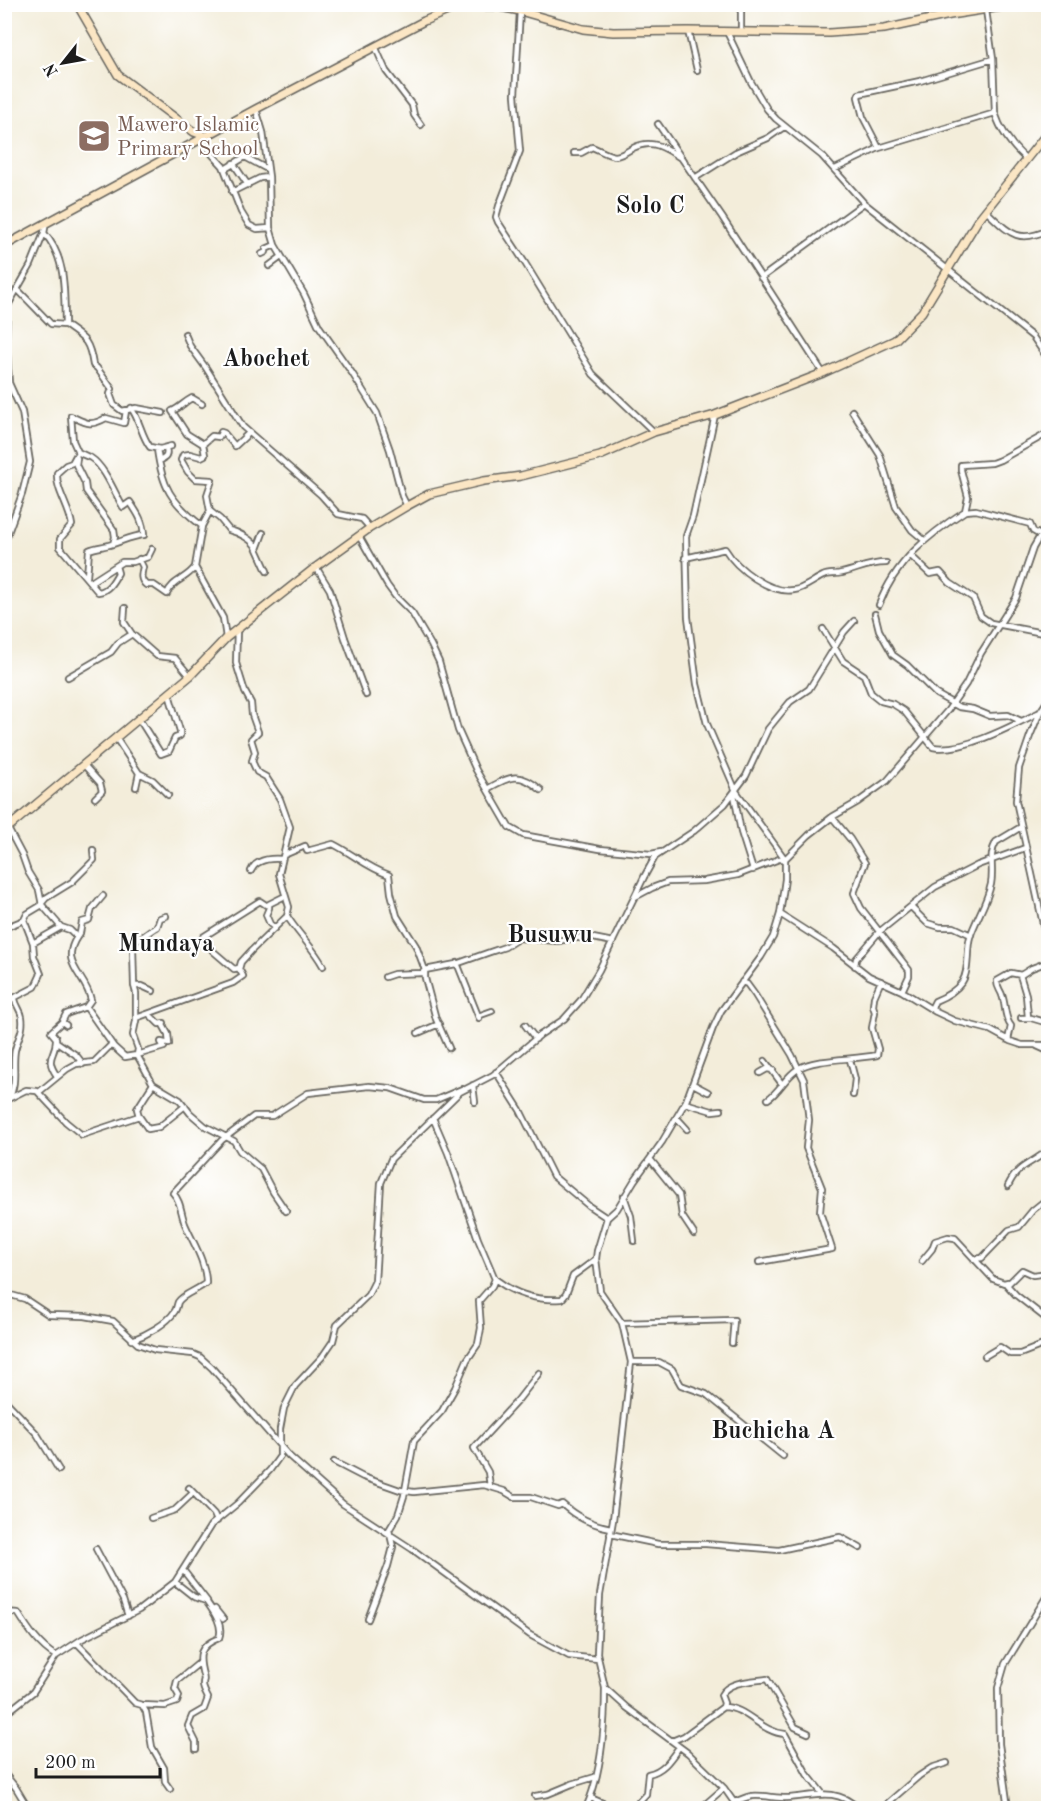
<svg xmlns="http://www.w3.org/2000/svg" width="1053" height="1813" viewBox="0 0 1053 1813" font-family="'Old Standard TT',serif">
<style>
.lines{fill:none;stroke-linecap:round;stroke-linejoin:round}
.street-casing{stroke:#67655e;stroke-width:8}
.secondary-casing{stroke:#67655e;stroke-width:10}
.street{stroke:#fff;stroke-width:4.5}
.secondary{stroke:#fbe6c4;stroke-width:7}
.labels{text-anchor:middle;stroke-width:4.5;stroke-linejoin:round;paint-order:stroke}
.education-label{font-size:21px;fill:#785e54;stroke:#fff;text-anchor:start}
.quarter-label{font-size:24px;font-weight:bold;fill:#1c1c1c;stroke:#fff}
</style>
<rect width="100%" height="100%" fill="#fff"/>
<filter id="ink" filterUnits="userSpaceOnUse"><feTurbulence type="fractalNoise" baseFrequency=".0167" numOctaves="2"/><feDisplacementMap in="SourceGraphic" scale="12" xChannelSelector="R" yChannelSelector="G"/><feConvolveMatrix kernelMatrix="1 2 1 2 8 2 1 2 1" color-interpolation-filters="sRGB"/></filter>
<filter id="wash" filterUnits="userSpaceOnUse"><feTurbulence type="fractalNoise" baseFrequency=".008" numOctaves="4" result="noise"/><feDisplacementMap in="SourceGraphic" scale="24" xChannelSelector="R" yChannelSelector="G"/><feGaussianBlur stdDeviation="1.35" result="paint"/><feColorMatrix in="noise" values="0 0 0 0 0 0 0 0 0 0 0 0 0 0 0 0 0 1.4 0 .05"/><feComposite in="paint" operator="in"/></filter>
<g filter="url(#wash)">
<rect width="100%" height="100%" fill="#f3edda"/>
</g>
<g filter="url(#ink)">
<g class="lines">
<defs>
<path id="street" d="M 741,4 L 741,32
M 520,11 L 515,95 L 520,151 L 499,206 L 496,217 L 498,222 L 525,263 L 593,374 L 654,432
M 688,31 L 697,70
M 727,32 L 751,82 L 767,109 L 776,119 L 822,156 L 864,203 L 1033,337 L 1048,359
M 375,46 L 386,71 L 412,105 L 414,115 L 421,125
M 256,109 L 263,132 L 269,177 L 270,228 L 275,245 L 304,294 L 319,326 L 352,373 L 377,413 L 390,450 L 402,496 L 407,506
M 995,113 C 1001,132 1011,145 1025,158
M 658,124 L 722,217 L 823,373
M 202,138 L 211,153 L 223,166 L 241,212 L 249,225 L 257,229 L 270,228
M 879,148 L 863,117 L 858,97 L 859,94 L 920,81 L 993,59
M 574,153 L 581,153 L 592,147 C 600,150 607,155 615,156 C 621,156 628,151 633,148 C 652,138 666,148 682,159
M 233,163 L 248,185
M 225,169 L 245,157 L 267,169
M 835,169 L 879,148 L 995,113 L 993,59 L 986,10
M 695,178 L 736,152 L 768,138 L 784,127
M 232,192 L 260,178 L 269,177
M 985,210 C 1008,231 1016,245 1048,230
M 44,233 C 67,258 64,293 65,325 C 85,339 89,340 93,365 L 97,368 L 112,389 L 110,394 L 114,405 L 122,411 L 136,408 L 163,413
M 262,254 L 266,252 L 266,249 L 275,245
M 269,266 L 281,257
M 761,278 L 864,203
M 17,289 L 51,324 L 65,325
M 185,334 L 190,346 L 206,368 L 243,427 L 321,495 L 338,514 L 362,519 L 370,528
M 131,408 C 140,420 141,435 150,447 L 160,449 L 171,446
M 852,411 L 880,455 L 896,507 L 912,530 L 924,540
M 715,415 L 693,516 L 686,536 L 688,617 L 697,684 L 707,724 L 736,791 L 785,859 L 785,879 L 780,914 L 773,937 L 761,957 L 721,1011 L 713,1028 L 686,1101 L 662,1142 L 634,1181 L 617,1209 L 607,1218 L 597,1251 L 596,1259 L 600,1291 L 622,1323 L 631,1362 L 613,1520 L 600,1595 L 597,1653 L 605,1688 L 626,1707 L 688,1753 L 724,1788 L 738,1808
M 203,444 L 212,436 L 219,437 L 221,432 L 224,433 L 235,446 L 249,433
M 157,449 C 162,487 171,502 202,526 L 210,511 L 207,495 L 212,480 L 195,479 L 188,472 L 181,460 L 183,455 L 190,454 L 201,457 L 205,455 L 203,444 L 187,434 L 172,411 C 180,408 184,402 192,398 L 202,404
M 78,452 L 72,463 L 66,465 L 57,473 C 56,491 69,506 72,525 L 60,539 L 60,547 L 98,592 C 108,591 113,582 118,573 L 116,566
M 77,458 L 76,465 L 85,483 L 86,491 L 114,530 L 115,537 L 113,544
M 159,461 C 166,458 168,456 166,448
M 210,511 L 220,519 L 229,530 C 238,532 254,540 257,549
M 965,511 L 976,510 L 1030,524 L 1033,531 L 1040,535
M 202,526 L 195,567 L 223,618 L 226,638
M 263,533 L 257,549 L 267,571
M 359,536 L 387,585 L 395,596 L 412,613 L 431,645 L 439,662 L 458,730 L 476,770 L 509,827 L 523,835 L 600,849 L 651,854 L 661,852
M 4,544 L 22,494 L 30,462 L 22,412 L 9,383 L 6,339 L 7,307 L 31,265 L 44,233 L 46,223
M 910,555 L 930,574 L 940,572 L 950,583 L 973,598 L 981,616 L 991,623 L 1048,634
M 685,558 L 725,549 C 737,569 770,594 794,590 C 804,589 814,580 823,576 C 829,573 835,575 842,573 C 859,569 868,563 886,563
M 139,559 L 143,567 C 141,575 140,580 146,585 L 154,585 L 167,594 C 172,580 187,579 195,567
M 316,567 L 330,590 L 345,638 L 366,695
M 87,577 L 89,550 C 96,547 102,547 109,545 C 121,542 131,536 144,535 C 143,521 138,514 130,502 L 123,507 C 115,494 105,467 91,458 C 87,456 83,455 78,452 L 73,441 L 71,416 C 86,423 90,427 106,418 L 124,423 L 126,411
M 91,582 L 122,562 L 133,562 L 148,557 L 152,549
M 879,605 C 895,562 928,535 965,511 L 968,497 L 961,470 L 961,465 L 992,463 L 1000,460 L 1048,433
M 125,608 L 124,622 L 132,634 L 157,656 L 175,658 L 190,676
M 875,614 L 879,630 L 893,655 L 907,665 L 936,694 L 959,707 L 973,709 L 990,716 L 1008,715 L 1021,721
M 823,629 L 843,661 L 864,675 L 871,693 L 881,701 L 893,704 L 904,711 L 933,747 C 962,753 1014,725 1040,712
M 68,677 L 111,652 L 118,643 L 132,634
M 1048,700 L 1040,712 L 1030,736 L 1019,768 L 1016,801 L 1048,947
M 139,719 L 161,754 L 169,751 L 175,738 L 180,736 L 180,731 L 169,694
M 116,738 L 139,773 L 153,780 L 168,795
M 84,765 L 100,783 L 102,791 L 95,798
M 136,787 L 139,773
M 487,789 C 511,776 519,771 541,790
M 734,794 L 741,832 L 753,870
M 832,817 L 850,839 L 865,863 L 854,893 L 861,908 L 909,970 L 909,976 L 902,991
M 4,821 L 22,855 L 28,872 L 39,890 L 42,905 L 61,927
M 284,855 L 305,846 L 307,851 L 333,844 C 353,854 368,868 389,875 L 391,893 L 397,916 L 416,946 L 425,970 L 425,978 L 436,1019 L 449,1048
M 251,871 C 256,859 270,858 282,859
M 635,897 L 652,888 L 668,882 L 704,881 L 738,875 L 779,859 L 785,859 L 809,835 L 832,817 L 858,802 L 887,781 L 948,710 L 966,684 L 981,653 L 1016,598 L 1033,548 L 1048,522
M 41,904 L 46,898 L 72,882 L 94,860 L 93,850
M 911,907 L 927,923 L 940,927 L 954,927 L 971,935
M 780,914 L 833,948 L 869,976 L 902,991 L 936,1012 L 955,1021 L 990,1030 L 1010,1041 L 1022,1045 L 1048,1045
M 287,916 C 298,934 313,947 323,966
M 4,928 L 24,920 L 27,914 L 42,905
M 275,928 L 270,924 L 266,915 L 269,908 L 269,904 L 285,896
M 77,937 L 80,933 L 82,922 L 89,920 L 92,909 L 103,896
M 33,943 L 61,927 L 70,930 L 77,937 C 59,964 86,975 91,1000 L 86,1007 L 66,1014 L 62,1022 L 66,1025
M 457,963 L 479,1018
M 855,966 L 856,959 L 879,932 L 935,887 L 978,865 L 1025,848
M 239,968 L 234,969 L 213,951 L 203,937 L 260,901 L 266,905
M 1020,975 L 1026,995 L 1028,1017
M 385,977 L 394,974 L 422,973 L 425,970 L 456,964 L 490,952 L 505,947 L 519,938 L 558,941 L 573,938 L 593,938 L 613,942
M 742,982 L 747,984 L 755,995 L 792,1055 L 804,1080 L 809,1120 L 806,1148 L 822,1188 L 820,1212 L 832,1249 L 759,1262
M 134,986 L 142,986 L 153,991
M 4,1003 L 35,987 L 41,974 L 34,956 L 33,943 L 24,920
M 86,1007 L 114,1047
M 931,1009 L 935,1001 C 945,997 955,992 962,982 C 970,970 966,951 970,937 C 976,919 987,903 991,884 C 994,869 988,856 996,842 L 1021,827
M 149,1014 L 159,1024 L 164,1023 L 163,1025 L 168,1034 L 169,1044 L 161,1042 L 164,1047 L 137,1055 L 138,1049 L 133,1035 L 136,1021 L 136,993 L 134,986 L 133,947 L 135,941 C 144,937 149,931 157,927 L 160,918 L 166,916
M 478,1016 L 492,1011
M 136,1018 L 233,983 L 243,976 L 239,969 L 241,962 L 252,950 L 287,916 L 289,907 L 279,874 L 290,827 L 280,799 L 266,777 L 257,772 L 252,761 L 255,752 L 251,739 L 258,732 L 252,715 L 251,703 L 245,692 L 236,663 L 237,630
M 1021,1018 L 1031,1018 L 1048,1023
M 525,1025 L 536,1039
M 418,1033 L 439,1024
M 1008,1040 L 1011,1026 C 1004,1018 1006,1005 1002,995 C 1000,989 997,988 997,981 L 1011,973 L 1021,975 L 1032,968 L 1048,962
M 57,1042 L 76,1055 L 83,1064
M 1037,1046 L 1048,1051
M 850,1060 L 855,1079 L 853,1095
M 765,1061 L 782,1084
M 496,1072 L 520,1110 L 553,1176 L 589,1206 L 607,1218
M 760,1073 L 767,1069 L 773,1070
M 57,1076 C 43,1056 57,1056 56,1038 L 51,1032 L 62,1022
M 153,1084 L 137,1109 L 139,1116 L 148,1129 L 159,1127 L 185,1106
M 693,1084 L 708,1092
M 473,1085 L 475,1102
M 39,1092 L 67,1069 L 76,1064 L 94,1062 L 110,1046 L 114,1047 L 125,1057 L 137,1055 L 153,1084 L 180,1100 L 190,1113 L 205,1126 L 234,1141 L 240,1151 L 261,1169 L 273,1192 L 286,1211
M 9,1098 C 18,1082 12,1067 15,1050 C 18,1037 24,1031 22,1017 C 21,1010 16,1006 15,999
M 768,1099 C 780,1091 785,1077 798,1069 C 814,1058 855,1060 877,1055 L 878,1049 L 872,1028 L 875,1012 L 873,1006 L 874,997 L 881,981
M 4,1101 L 26,1090 L 37,1091 L 66,1122 L 82,1135 L 139,1116
M 685,1103 L 712,1111 L 721,1110
M 677,1118 L 687,1129
M 650,1159 L 679,1195 L 682,1216 L 694,1234
M 1008,1186 C 1018,1164 1031,1165 1048,1150
M 624,1196 L 631,1216 L 634,1241
M 974,1259 L 982,1258 L 1009,1230 L 1019,1227 L 1033,1210 L 1048,1198
M 922,1261 L 932,1249 L 935,1241 L 948,1237 L 955,1238 L 993,1279 L 1004,1283 L 1008,1282
M 1048,1273 L 1033,1275 L 1022,1270 L 1007,1285 L 1016,1295 L 1048,1320
M 495,1279 C 514,1294 538,1301 562,1299 L 566,1294 L 573,1276 L 596,1259
M 4,1293 L 25,1299 L 49,1315 L 85,1316 L 113,1321 L 138,1344 L 155,1350 L 193,1354 L 200,1357 L 212,1368 L 289,1456 L 343,1504 L 412,1549 L 530,1635 L 569,1656 L 598,1659
M 622,1323 L 734,1320 L 732,1343
M 132,1340 C 146,1335 167,1324 175,1311 C 177,1308 177,1304 178,1302 C 183,1294 198,1290 206,1283 C 206,1262 193,1243 185,1224 C 181,1214 181,1201 173,1193 L 222,1140 L 254,1116 L 272,1116 L 308,1093 L 369,1086 L 390,1088 L 424,1100 L 436,1100 L 462,1089
M 985,1356 L 1000,1347 L 1010,1354 L 1020,1354 L 1048,1343
M 631,1362 L 659,1362 L 672,1369 L 681,1385 L 706,1394 L 783,1456
M 4,1399 L 37,1434 L 59,1470
M 334,1462 L 363,1477 L 400,1490 L 414,1492 L 484,1485 L 504,1491 L 514,1497 L 531,1497 L 558,1506 L 562,1504 C 576,1517 593,1525 611,1528
M 490,1486 L 488,1472 L 474,1448 L 518,1400 L 539,1373
M 189,1488 L 214,1514 L 217,1521
M 151,1518 L 175,1510 L 192,1494
M 610,1534 L 658,1544 L 706,1544 L 779,1550 L 840,1537 L 860,1548
M 96,1549 L 123,1600 L 128,1616
M 183,1570 L 207,1601
M 175,1582 L 194,1597 L 206,1601 C 213,1611 224,1625 219,1638 C 198,1646 198,1656 203,1675 C 205,1683 203,1677 203,1685 C 203,1689 206,1694 208,1698 L 204,1709 L 192,1716 L 188,1726 L 196,1742 L 196,1749
M 215,1609 L 223,1619
M 4,1612 L 18,1613 C 28,1629 39,1646 56,1656
M 368,1619 L 388,1566 L 393,1547 L 389,1530 L 398,1515 L 404,1496 L 414,1441 L 442,1411 L 455,1388 L 467,1360 L 478,1344 L 481,1328 L 479,1301 L 492,1286 L 495,1279 L 478,1239 L 448,1153 L 433,1118
M 77,1643 L 135,1703 L 142,1705 L 146,1712 L 152,1747 L 164,1768 L 165,1782 L 170,1789
M 142,1705 L 165,1706 L 177,1702 L 179,1696 L 175,1689 L 177,1681 L 199,1663
M 723,1707 C 747,1707 760,1732 785,1734 L 807,1774 L 822,1793
M 4,1715 L 33,1692 L 56,1656 L 82,1639 L 139,1610 L 175,1582 L 211,1525 L 238,1503 L 270,1470 L 280,1456 L 280,1429 L 284,1408 L 295,1386 L 322,1357 L 333,1341 L 337,1325 L 368,1295 L 375,1281 L 381,1183 L 391,1159 L 460,1092 L 493,1075 L 540,1035 L 564,1019 L 581,1000 L 599,970 L 644,877 L 655,857 L 694,831 L 725,804 L 746,776 L 768,729 L 790,702 L 809,689 L 844,632 L 854,621
M 672,1741 L 684,1736 L 723,1707 L 724,1703 L 721,1695 C 728,1681 753,1681 767,1679 L 795,1727 L 808,1733
M 4,1773 L 16,1788 L 28,1808
M 535,1796 L 548,1794 L 572,1784 L 595,1777
M 591,1798 L 614,1808
M 734,1802 C 740,1800 746,1797 752,1796 C 763,1795 775,1798 786,1798 C 813,1797 835,1786 858,1808
M 586,1808 C 602,1773 605,1727 605,1688
M 633,1808 L 646,1794 L 648,1774 C 663,1771 670,1760 679,1747
M 701,1808 L 724,1788
M 882,1808 L 919,1776 L 931,1768 L 947,1763
M 1008,1808 L 999,1744 L 998,1688 L 1005,1664 L 1048,1594"/>
<path id="secondary" d="M 77,4 L 118,75 L 194,132 L 205,136
M 4,246 L 256,109 L 424,21 L 457,7 L 495,6 L 520,11 L 583,29 L 613,32 L 688,31 L 829,33 L 884,29 L 950,15 L 1020,4
M 4,831 L 190,676 L 226,638 L 316,567 L 370,528 L 407,506 L 429,494 L 484,481 L 521,476 L 600,456 L 654,432 L 715,415 L 823,373 L 895,340 L 922,312 L 978,220 L 1048,132"/>
</defs>
<use href="#street" class="street-casing"/>
<use href="#secondary" class="secondary-casing"/>
<use href="#street" class="street"/>
<use href="#secondary" class="secondary"/>
</g>
</g>
<defs>
<symbol id="school-square" viewBox="-11 -11 22 22"><rect x="-9" y="-9" width="18" height="18" rx="4" fill="#8d6e63" stroke="#fff"/><path d="M0-5L7-2L0 1L-7-2ZM-4 1L0 2.5L4 1V4Q0 6-4 4Z" fill="#fff"/></symbol>
</defs>
<g fill-rule="evenodd">
<use href="#school-square" x="75" y="117" width="38" height="38"/>
</g>
<g class="labels">
<g class="education-label">
<text x="117" y="131">Mawero Islamic<tspan x="117" dy="24">Primary School</tspan></text>
</g>
<g class="quarter-label">
<text x="650" y="213">Solo C</text>
<text x="266" y="366">Abochet</text>
<text x="550" y="942">Busuwu</text>
<text x="166" y="951">Mundaya</text>
<text x="773" y="1438">Buchicha A</text>
</g>
</g>
<rect width="1053" height="1813" fill="none" stroke="#fff" stroke-width="24"/>
<g transform="translate(63 63) rotate(239)" stroke="#ffffff" stroke-width="4.5" paint-order="stroke">
<path d="M0-4.5L10 22L0 15L-10 22Z" fill="#1c1c1c"/>
<text y="-9" font-size="16" font-weight="bold" text-anchor="middle" fill="#1c1c1c">N</text>
</g>
<path d="M36 1768v9h124v-9" fill="none" stroke="#1c1c1c" stroke-width="3"/>
<text x="45" y="1768" font-size="18" fill="#1c1c1c" stroke="#ffffff" stroke-width="4.5" paint-order="stroke">200 m</text>
</svg>
